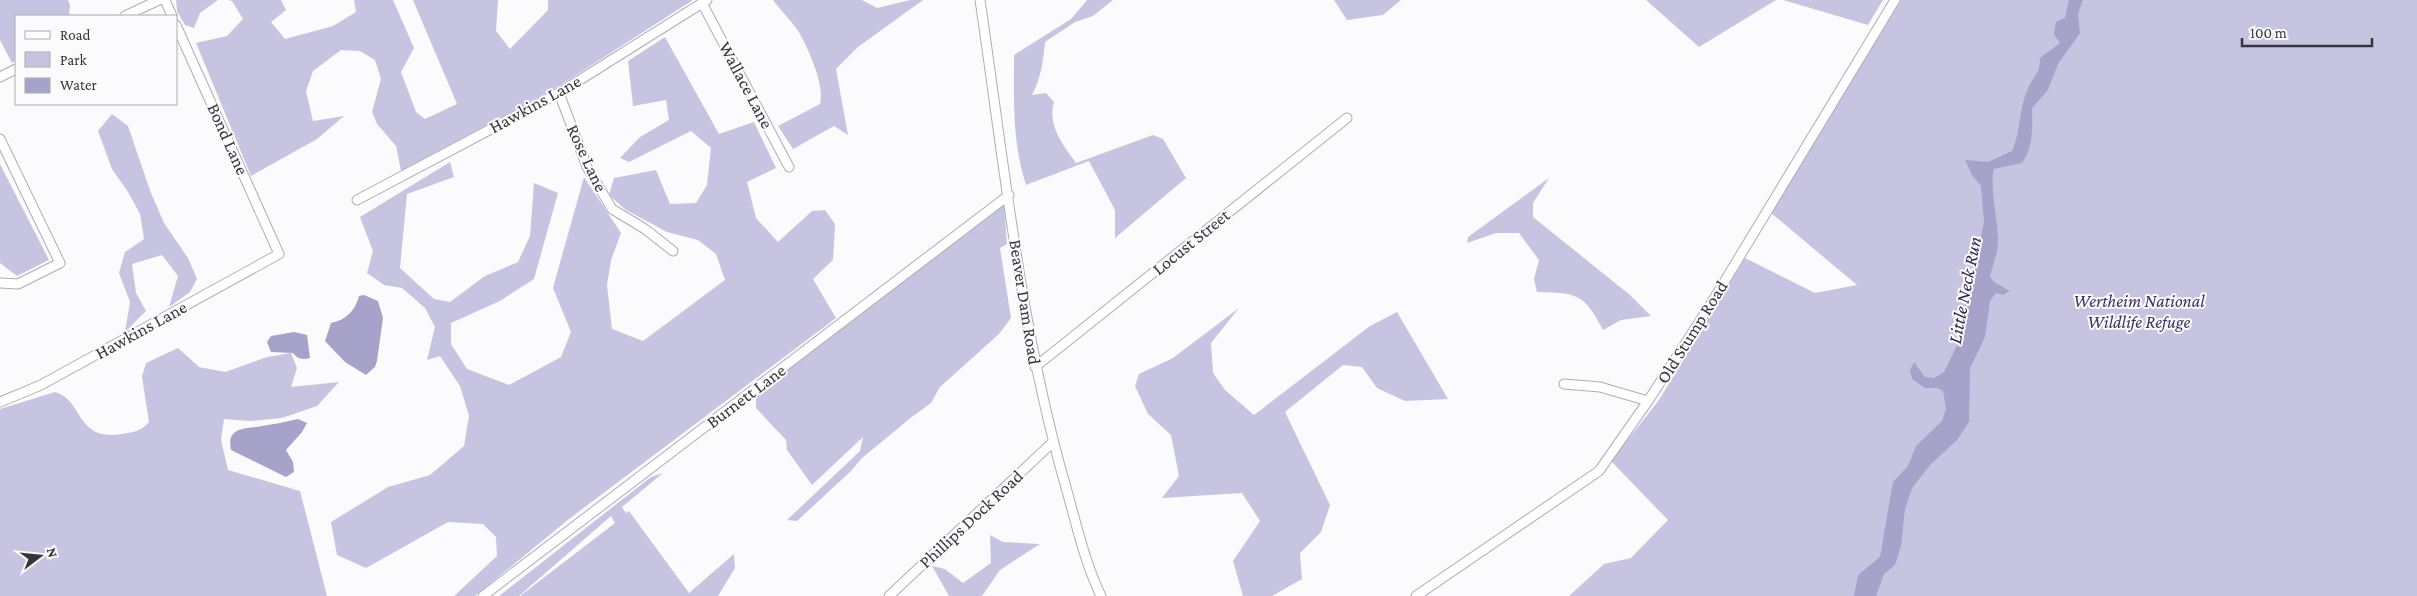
<svg xmlns="http://www.w3.org/2000/svg" width="2417" height="596" viewBox="0 0 2417 596" font-family="'Crimson Pro',serif">
<style>
.green{fill:#c7c4e2}
.water{fill:#a6a2c9}
.lines{fill:none;stroke-linecap:round;stroke-linejoin:round}
.minor-casing{stroke:#aeacba;stroke-width:11}
.minor{stroke:#fff;stroke-width:9}
.labels{text-anchor:middle;stroke-width:4;stroke-linejoin:round;paint-order:stroke}
.street-label{font-size:18px;fill:#35353a;stroke:#fbfbfd}
.park-label{font-size:18px;font-style:italic;fill:#3b3165;stroke:#fbfbfd}
.water-label{font-size:19px;font-style:italic;fill:#302658;stroke:#fbfbfd}
</style>
<rect width="100%" height="100%" fill="#fbfbfd"/>
<path class="green" d="M 0,0 L 68,0 L 70,5 L 69,16 L 16,16 L 16,60 L 12,63 L 0,40 Z
M 176,0 L 218,0 L 200,13 L 194,28 L 185,25 L 177,11 Z
M 228,0 L 281,0 L 286,10 L 271,22 L 285,39 L 333,26 L 356,12 L 354,0 L 393,0 L 414,48 L 401,72 L 416,112 L 425,119 L 457,104 L 413,0 L 498,0 L 496,31 L 510,49 L 548,10 L 548,0 L 693,0 L 556,88 L 401,171 L 396,146 L 377,124 L 372,112 L 381,79 L 375,60 L 360,51 L 341,50 L 313,71 L 306,91 L 313,121 L 344,116 L 317,139 L 251,176 L 196,43 L 227,36 L 243,19 L 232,1 Z
M 773,0 L 862,0 L 877,8 L 910,0 L 923,0 L 858,47 L 836,69 L 848,135 L 834,126 L 793,149 L 778,126 L 820,104 C 825,85 809,51 800,34 C 793,22 781,11 773,0 Z
M 1087,0 L 1113,0 L 1093,16 L 1075,22 L 1045,42 C 1043,62 1041,78 1032,95 L 1046,93 L 1054,102 C 1047,125 1063,145 1076,163 L 1153,135 L 1163,139 L 1186,178 L 1115,238 L 1115,210 L 1089,161 L 1026,185 C 1012,142 1014,100 1014,55 L 1071,19 Z
M 1334,0 L 1401,0 L 1383,15 L 1347,20 Z
M 1646,0 L 1776,0 L 1699,47 Z
M 1783,0 L 1883,0 L 1868,25 Z
M 1897,0 L 2417,0 L 2417,596 L 1569,596 L 1604,564 L 1631,558 L 1668,520 L 1611,461 L 1659,400 L 1745,258 L 1815,293 L 1857,285 L 1771,213 Z
M 665,37 L 719,134 L 754,122 L 776,168 L 747,182 L 756,218 L 778,242 L 812,211 L 825,210 L 835,224 L 833,260 L 813,279 L 836,318 L 569,519 L 475,596 L 454,596 L 497,556 L 496,537 L 483,524 L 448,522 L 366,568 L 337,555 L 331,522 L 388,487 L 430,475 L 464,446 L 469,416 L 460,386 L 440,356 L 427,360 L 435,327 L 425,308 L 402,288 L 384,285 L 367,273 L 373,251 L 360,217 L 450,162 L 454,177 L 407,194 L 400,268 L 434,299 L 450,302 L 485,276 L 518,262 L 530,236 L 534,183 L 558,193 L 534,279 L 500,301 L 451,323 L 451,344 L 467,369 L 509,385 L 561,357 L 571,332 L 553,288 L 584,177 L 621,233 L 611,260 L 607,285 L 612,329 L 643,341 L 725,280 L 716,254 L 698,240 L 667,232 L 626,210 L 609,195 L 614,178 L 656,170 L 670,204 L 696,203 L 707,185 L 711,148 L 691,131 L 629,162 L 620,158 L 640,137 L 669,120 L 666,100 L 633,106 L 628,61 Z
M 112,114 L 128,126 L 151,193 L 164,223 L 188,258 L 197,279 L 190,292 L 169,307 L 178,276 L 162,255 L 132,264 L 136,293 L 146,311 L 125,332 L 130,302 L 119,273 L 125,252 L 144,239 L 140,214 L 128,192 L 112,169 L 98,131 Z
M 0,164 L 49,260 L 17,276 L 0,263 Z
M 1549,178 L 1533,203 L 1533,217 L 1630,295 L 1651,316 L 1621,320 L 1603,330 C 1584,293 1577,293 1537,292 L 1534,279 L 1539,260 L 1519,233 L 1496,233 L 1467,243 L 1468,237 Z
M 1004,205 L 1007,244 L 1000,248 L 1011,318 L 999,334 L 940,387 L 931,403 L 913,416 L 862,458 L 850,472 L 797,521 L 787,520 L 860,451 L 863,437 L 812,485 L 787,450 L 786,440 L 756,408 L 756,394 Z
M 1239,308 L 1211,343 L 1213,373 L 1225,390 L 1254,415 L 1370,326 L 1397,312 L 1448,399 L 1405,401 L 1377,388 L 1362,367 L 1343,365 L 1285,412 L 1330,505 L 1321,532 L 1300,553 L 1302,579 L 1272,596 L 1243,596 L 1233,561 L 1260,521 L 1242,493 L 1162,498 L 1179,476 L 1171,435 L 1148,414 L 1135,386 L 1139,374 L 1173,358 Z
M 178,348 L 199,367 L 225,372 L 267,357 L 291,353 L 297,368 L 291,387 L 339,382 L 317,406 L 282,418 L 250,421 L 224,419 L 221,440 L 228,470 L 300,491 L 327,596 L 0,596 L 0,409 L 55,392 C 84,400 75,442 122,434 C 134,432 141,431 149,422 L 142,377 L 146,363 Z
M 663,473 L 622,507 L 626,513 L 629,511 L 689,593 L 734,554 L 735,568 L 718,596 L 520,596 L 615,523 L 611,516 L 519,596 L 499,596 L 651,477 Z
M 990,535 L 1003,542 L 1040,544 L 1000,570 L 982,596 L 949,596 L 932,566 L 945,569 L 963,583 L 991,563 Z"/>
<path class="water" d="M 2069,0 L 2083,0 L 2078,14 L 2080,33 L 2058,64 L 2048,90 L 2032,108 C 2032,127 2034,147 2022,163 L 1994,169 C 1989,182 1998,221 1998,238 C 1999,250 1993,264 1990,276 L 1994,282 L 2010,291 L 2003,295 L 1996,293 L 1990,301 L 1985,337 L 1970,368 L 1969,422 L 1957,440 L 1931,464 L 1912,488 L 1905,509 L 1901,546 L 1895,565 L 1884,574 L 1876,596 L 1854,596 L 1858,575 L 1880,557 L 1893,482 L 1908,466 L 1916,446 L 1942,421 L 1946,409 L 1943,391 L 1937,388 L 1925,388 L 1912,379 L 1910,370 L 1914,362 L 1925,377 L 1934,378 L 1944,372 L 1965,329 L 1964,308 L 1975,274 L 1975,259 L 1984,223 L 1981,186 L 1972,175 L 1965,160 L 1988,162 L 2012,151 C 2022,129 2018,109 2029,86 C 2035,74 2040,74 2040,58 L 2060,43 L 2054,34 L 2056,22 L 2065,18 Z
M 364,295 L 378,301 L 383,318 L 377,361 L 375,367 L 366,375 L 345,362 L 325,341 L 331,323 C 346,320 355,311 359,296 Z
M 294,332 L 307,335 L 310,358 C 302,360 298,359 293,353 L 271,352 L 267,342 L 271,336 Z
M 298,419 L 307,423 L 302,432 L 286,450 L 293,462 L 294,472 L 286,477 L 231,450 C 226,426 246,429 262,426 C 274,424 286,422 298,419 Z"/>
<g class="lines">
<defs>
<path id="minor" d="M 165,0 L 172,16
M 980,0 C 1004,162 1020,327 1065,484 C 1076,522 1084,561 1101,596
M 702,3 L 789,167
M 125,16 L 159,0
M 0,77 L 16,69
M 559,93 L 587,167 L 612,209 L 645,229 L 673,251
M 0,139 L 60,263 L 18,284 L 0,283
M 357,200 L 559,93 L 707,0
M 1035,367 L 1347,118
M 1564,384 L 1600,387 L 1648,401
M 0,402 L 41,385 L 279,254 L 176,25
M 483,596 L 1009,195
M 889,596 L 1053,442
M 1416,596 L 1599,471 L 1648,401 L 1709,307 L 1895,0"/>
</defs>
<use href="#minor" class="minor-casing"/>
<use href="#minor" class="minor"/>
</g>
<g class="labels">
<g class="street-label">
<text transform="translate(746 85) rotate(62)" y="6">Wallace Lane</text>
<text transform="translate(535 104) rotate(-29)" y="6">Hawkins Lane</text>
<text transform="translate(228 139) rotate(66)" y="6">Bond Lane</text>
<text transform="translate(587 158) rotate(65)" y="6">Rose Lane</text>
<text transform="translate(1191 242) rotate(-39)" y="6">Locust Street</text>
<text transform="translate(1025 302) rotate(81)" y="6">Beaver Dam Road</text>
<text transform="translate(141 330) rotate(-29)" y="6">Hawkins Lane</text>
<text transform="translate(1692 332) rotate(-58)" y="6">Old Stump Road</text>
<text transform="translate(746 396) rotate(-37)" y="6">Burnett Lane</text>
<text transform="translate(971 519) rotate(-43)" y="6">Phillips Dock Road</text>
</g>
<g class="park-label">
<text x="2139" y="307">Wertheim National<tspan x="2139" dy="21">Wildlife Refuge</tspan></text>
</g>
<g class="water-label">
<text transform="translate(1964 290) rotate(-79)" y="7">Little Neck Run</text>
</g>
</g>
<rect x="15" y="15" width="162" height="90" fill="#fbfbfd" stroke="#acacaf"/>
<rect x="25" y="31" width="25" height="8" fill="#ffffff" stroke="#acacaf"/>
<text x="60" y="40" font-size="15" fill="#35353a">Road</text>
<rect x="25" y="52" width="25" height="15" fill="#c7c4e2" stroke="#acacaf"/>
<text x="60" y="65" font-size="15" fill="#35353a">Park</text>
<rect x="25" y="78" width="25" height="15" fill="#a6a2c9" stroke="#acacaf"/>
<text x="60" y="90" font-size="15" fill="#35353a">Water</text>
<g transform="translate(40 556) rotate(74)" stroke="#fbfbfd" stroke-width="4" paint-order="stroke">
<path d="M0-4L9 19L0 12L-9 19Z" fill="#35353a"/>
<text y="-8" font-size="14" font-weight="bold" text-anchor="middle" fill="#35353a">N</text>
</g>
<path d="M2242 38v8h130v-8" fill="none" stroke="#35353a" stroke-width="2.5"/>
<text x="2250" y="38" font-size="15" fill="#35353a" stroke="#fbfbfd" stroke-width="4" paint-order="stroke">100 m</text>
</svg>
